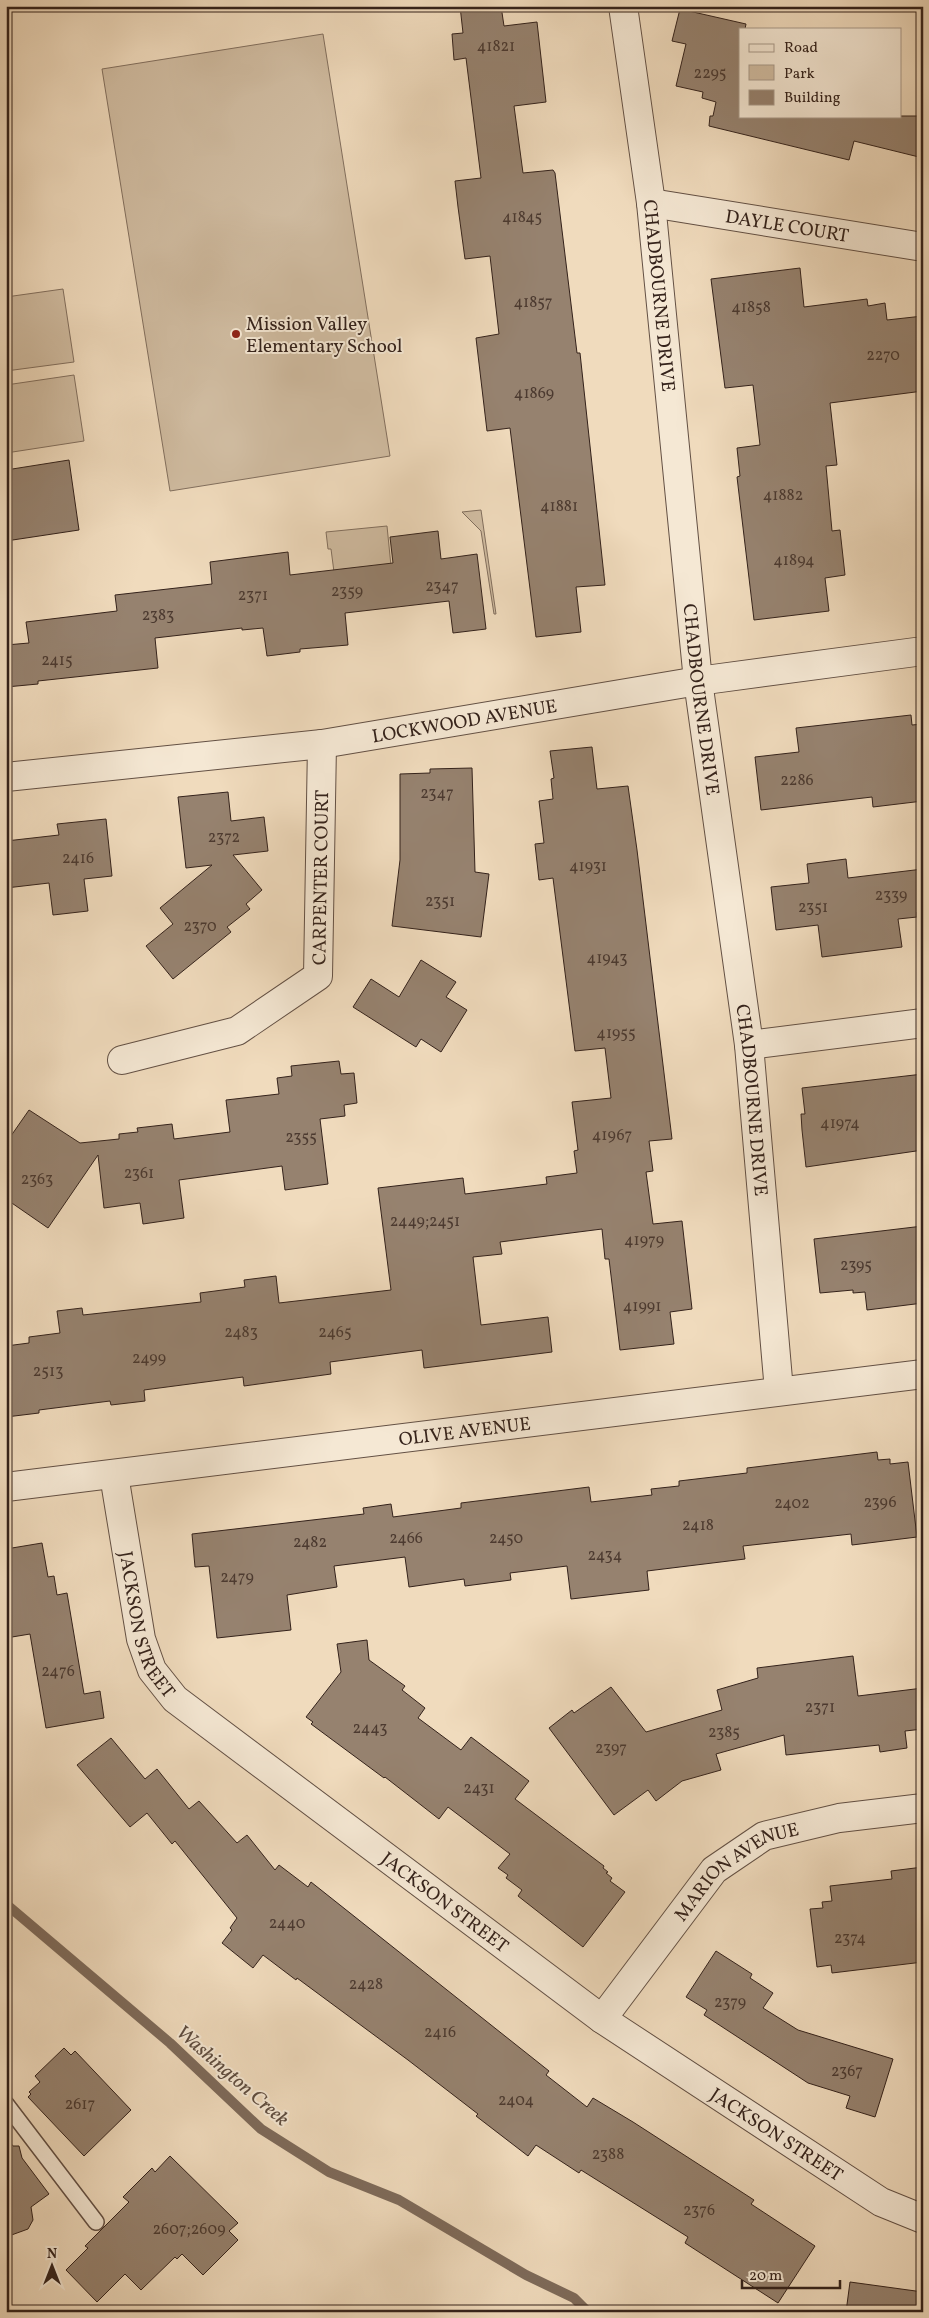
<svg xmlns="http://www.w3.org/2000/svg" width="929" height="2318" viewBox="0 0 929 2318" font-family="Vollkorn,serif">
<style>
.green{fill:#d0bca1;stroke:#826f5e}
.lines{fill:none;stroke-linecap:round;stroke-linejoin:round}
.stream{stroke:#7e6b5b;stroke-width:10}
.building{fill:#96826f;stroke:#34221b}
.service-casing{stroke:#635044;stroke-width:18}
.minor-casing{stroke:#635044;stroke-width:30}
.service{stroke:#f5e8d4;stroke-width:15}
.minor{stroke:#f5e8d4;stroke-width:28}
.poi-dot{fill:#8f2418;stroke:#f5e8d4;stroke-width:2}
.labels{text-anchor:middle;stroke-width:4;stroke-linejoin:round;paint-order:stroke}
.number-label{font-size:16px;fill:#4c3a30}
.street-label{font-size:19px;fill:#34221b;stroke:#f5e8d4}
.poi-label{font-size:19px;fill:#34221b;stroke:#f5e8d4;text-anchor:start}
.water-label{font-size:20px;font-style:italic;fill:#5f4d40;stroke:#f5e8d4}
</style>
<rect width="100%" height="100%" fill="#f0dbbd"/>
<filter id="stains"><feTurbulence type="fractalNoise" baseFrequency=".004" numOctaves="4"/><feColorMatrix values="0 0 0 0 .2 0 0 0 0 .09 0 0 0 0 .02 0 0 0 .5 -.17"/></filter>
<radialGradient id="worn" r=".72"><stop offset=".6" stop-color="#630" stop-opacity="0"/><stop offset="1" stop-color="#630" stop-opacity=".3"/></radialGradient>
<path class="green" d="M 323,34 L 390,456 L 170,491 L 102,69 Z
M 63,289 L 74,362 L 6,371 L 6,297 Z
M 74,375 L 84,441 L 6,453 L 6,385 Z
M 481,510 L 496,614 L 494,614 L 481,531 L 462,512 Z
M 387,526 L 391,566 L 334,572 L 331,549 L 328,549 L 326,532 Z"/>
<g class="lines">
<path class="stream" d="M 6,1904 L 170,2043 L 261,2129 L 329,2172 L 399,2200 L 526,2275 L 574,2298 L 588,2312"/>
</g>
<path class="building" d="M 460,6 L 501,6 L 504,26 L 537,22 L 546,102 L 514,106 L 523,173 L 553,170 L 555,173 L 577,353 L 580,353 L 605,585 L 576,587 L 581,632 L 536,637 L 510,428 L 487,431 L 476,338 L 499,334 L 490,256 L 465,259 L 458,207 L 455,181 L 481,178 L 466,58 L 454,60 L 452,34 L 463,33 Z
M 680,9 L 746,24 L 745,29 L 740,29 L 740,116 L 923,116 L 923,158 L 854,141 L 849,160 L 709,126 L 710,116 L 713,116 L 716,102 L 702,98 L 703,92 L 676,86 L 686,44 L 672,41 Z
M 800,268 L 804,307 L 867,299 L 868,306 L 885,303 L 887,320 L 923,316 L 923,391 L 830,403 L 837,465 L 826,466 L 832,531 L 840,530 L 845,575 L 825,578 L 829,611 L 754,620 L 737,477 L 740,476 L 737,448 L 760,445 L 753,385 L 725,388 L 711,279 Z
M 69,460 L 79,530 L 6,541 L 6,470 Z
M 438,531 L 441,559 L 477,554 L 486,629 L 453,633 L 449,601 L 345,613 L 348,645 L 300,649 L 300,652 L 267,656 L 263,628 L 242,630 L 242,628 L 155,638 L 158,668 L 38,681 L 38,684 L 6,687 L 6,645 L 29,643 L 26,622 L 117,611 L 115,595 L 212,584 L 210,562 L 288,552 L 290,575 L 393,563 L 390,537 Z
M 911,715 L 912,725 L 923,724 L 923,801 L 873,807 L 872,797 L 761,810 L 755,757 L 799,752 L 796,728 Z
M 592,747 L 597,789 L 628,786 L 637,850 L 672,1139 L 649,1141 L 653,1171 L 646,1172 L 653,1224 L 682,1221 L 692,1309 L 670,1312 L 674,1344 L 620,1350 L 609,1259 L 605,1259 L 602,1229 L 500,1242 L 502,1254 L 473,1257 L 481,1325 L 548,1317 L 552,1352 L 424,1368 L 422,1350 L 330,1362 L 331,1374 L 244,1386 L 243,1377 L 144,1390 L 145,1401 L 111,1405 L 110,1401 L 39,1410 L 39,1413 L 6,1417 L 6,1346 L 29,1343 L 29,1337 L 60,1333 L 57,1311 L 82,1308 L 83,1315 L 201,1302 L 200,1293 L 245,1287 L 244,1280 L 276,1276 L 279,1303 L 391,1290 L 378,1188 L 463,1178 L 465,1194 L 547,1184 L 546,1177 L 577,1173 L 574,1151 L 578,1150 L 572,1102 L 611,1098 L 605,1048 L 575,1051 L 553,878 L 539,880 L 535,844 L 544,843 L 539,801 L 553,799 L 551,779 L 554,778 L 550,751 Z
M 472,768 L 475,872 L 489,874 L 481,937 L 392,926 L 400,860 L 400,774 L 430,773 L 430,769 Z
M 228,792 L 231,821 L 264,817 L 268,851 L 233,855 L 262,890 L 246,904 L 250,909 L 227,927 L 231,932 L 173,979 L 146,946 L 173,924 L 160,908 L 212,865 L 186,868 L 178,797 Z
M 106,819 L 112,876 L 84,879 L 88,911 L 53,915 L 49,883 L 6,888 L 6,841 L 59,835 L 57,824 Z
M 846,859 L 848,878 L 923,869 L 923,911 L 917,912 L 917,917 L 898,919 L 902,947 L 822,957 L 818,925 L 776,930 L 771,887 L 809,883 L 807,864 Z
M 421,960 L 456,982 L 446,997 L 467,1010 L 441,1052 L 421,1039 L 416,1047 L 353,1007 L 371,979 L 399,997 Z
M 339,1061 L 341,1074 L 354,1073 L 357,1103 L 344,1105 L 345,1116 L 320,1119 L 328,1184 L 285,1190 L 282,1166 L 179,1180 L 184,1218 L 143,1224 L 140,1203 L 104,1208 L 98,1155 L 48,1228 L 6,1199 L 6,1143 L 29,1110 L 80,1143 L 119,1139 L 119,1134 L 138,1132 L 137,1128 L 172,1124 L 174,1139 L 230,1132 L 226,1100 L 279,1094 L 277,1078 L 292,1076 L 291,1066 Z
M 923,1074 L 923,1150 L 806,1167 L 802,1130 L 801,1114 L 805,1114 L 802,1088 Z
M 923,1226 L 923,1303 L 867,1310 L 865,1292 L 853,1293 L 853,1290 L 820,1293 L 814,1239 Z
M 877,1452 L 878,1460 L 890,1459 L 890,1464 L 908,1462 L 917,1537 L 852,1545 L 851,1534 L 743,1546 L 745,1559 L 647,1571 L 649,1590 L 571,1599 L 567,1566 L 510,1573 L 511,1580 L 465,1586 L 464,1579 L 409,1587 L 405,1557 L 334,1566 L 337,1587 L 287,1595 L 291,1630 L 217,1638 L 209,1566 L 195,1567 L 192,1534 L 364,1514 L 363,1508 L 391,1504 L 393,1517 L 461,1508 L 461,1503 L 589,1487 L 591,1502 L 652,1495 L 651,1489 L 679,1486 L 679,1481 L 747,1473 L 747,1468 Z
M 42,1543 L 48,1577 L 54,1576 L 57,1595 L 67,1593 L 84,1694 L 100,1691 L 104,1718 L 46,1728 L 30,1634 L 6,1638 L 6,1549 Z
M 367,1640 L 369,1660 L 405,1686 L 402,1690 L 425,1708 L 418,1718 L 461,1750 L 471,1737 L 529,1781 L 515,1799 L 604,1866 L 603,1868 L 608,1872 L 606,1873 L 612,1878 L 610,1881 L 625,1892 L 583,1947 L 518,1896 L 522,1890 L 506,1878 L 508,1875 L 498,1868 L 510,1854 L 448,1807 L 439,1819 L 385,1777 L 384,1778 L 311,1724 L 313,1722 L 306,1717 L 341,1672 L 337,1644 Z
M 853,1656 L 858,1696 L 923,1688 L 923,1729 L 905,1731 L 907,1748 L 880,1752 L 879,1745 L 786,1755 L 784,1735 L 716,1754 L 721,1770 L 682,1781 L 656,1801 L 648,1790 L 614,1815 L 549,1728 L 572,1710 L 574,1713 L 611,1687 L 646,1732 L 722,1710 L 717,1690 L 758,1678 L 757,1668 Z
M 111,1738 L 145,1779 L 157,1769 L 189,1809 L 199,1801 L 237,1843 L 247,1835 L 275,1870 L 279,1865 L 308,1887 L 311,1882 L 549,2071 L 546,2075 L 587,2107 L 593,2098 L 633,2122 L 754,2200 L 751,2204 L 815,2246 L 778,2303 L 685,2243 L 688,2237 L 581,2170 L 579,2173 L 536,2145 L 528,2156 L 476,2116 L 478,2114 L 408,2060 L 297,1978 L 296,1980 L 263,1955 L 253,1968 L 222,1943 L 232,1930 L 230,1928 L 237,1918 L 175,1841 L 172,1844 L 147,1813 L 130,1827 L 77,1765 Z
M 923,1867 L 923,1962 L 832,1973 L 831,1965 L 817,1967 L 810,1909 L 823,1908 L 822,1902 L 832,1901 L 830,1886 L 892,1879 L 891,1871 Z
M 716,1951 L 752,1974 L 750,1978 L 773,1993 L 763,2008 L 798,2030 L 893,2059 L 875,2117 L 846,2108 L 850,2096 L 808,2083 L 704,2015 L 707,2010 L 686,1997 Z
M 64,2048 L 71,2055 L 75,2051 L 131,2110 L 84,2156 L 28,2097 L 31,2094 L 29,2092 L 40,2082 L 35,2076 Z
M 6,2137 L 13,2146 L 19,2146 L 22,2158 L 49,2194 L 31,2207 L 33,2220 L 28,2229 L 6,2237 Z
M 170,2156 L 238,2223 L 229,2231 L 238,2240 L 203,2275 L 182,2254 L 177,2259 L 175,2257 L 141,2290 L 125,2274 L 97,2302 L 66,2270 L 88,2248 L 85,2246 L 129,2202 L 123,2197 L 152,2168 L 155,2172 Z
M 850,2282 L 923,2292 L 923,2312 L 846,2312 Z"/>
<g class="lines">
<defs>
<path id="service" d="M 6,2104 L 96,2222"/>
<g id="minor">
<path id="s1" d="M 623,6 L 651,203 L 698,681 L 749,1045 L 779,1391"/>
<path id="s2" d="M 651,203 L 923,247"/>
<path id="s3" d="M 6,777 L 322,744 L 698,681 L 923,651"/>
<path d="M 749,1045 L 923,1023"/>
<path id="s4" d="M 122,1060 L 237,1031 L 318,976 L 322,744"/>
<path id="s5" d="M 114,1475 L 141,1639 L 152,1670 L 175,1699 L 602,2019 L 881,2202 L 923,2219"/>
<path id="s6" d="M 6,1487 L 923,1374"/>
<path id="s7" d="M 602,2019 L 714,1870 L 764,1836 L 839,1818 L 923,1808"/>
</g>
</defs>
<use href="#service" class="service-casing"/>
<use href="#minor" class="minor-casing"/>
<use href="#service" class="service"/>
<use href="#minor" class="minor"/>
</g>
<circle class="poi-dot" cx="236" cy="334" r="5"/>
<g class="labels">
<g class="number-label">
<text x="496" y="51">41821</text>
<text x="710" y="78">2295</text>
<text x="522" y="222">41845</text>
<text x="533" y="307">41857</text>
<text x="751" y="312">41858</text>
<text x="883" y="360">2270</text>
<text x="534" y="398">41869</text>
<text x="783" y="500">41882</text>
<text x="559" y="511">41881</text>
<text x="794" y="565">41894</text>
<text x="442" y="591">2347</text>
<text x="347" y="596">2359</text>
<text x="253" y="600">2371</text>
<text x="158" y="620">2383</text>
<text x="57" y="665">2415</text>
<text x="797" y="785">2286</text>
<text x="437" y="798">2347</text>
<text x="224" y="842">2372</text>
<text x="78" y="863">2416</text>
<text x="588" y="871">41931</text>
<text x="891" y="900">2339</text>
<text x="440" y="906">2351</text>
<text x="813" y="912">2351</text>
<text x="200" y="931">2370</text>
<text x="607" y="963">41943</text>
<text x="616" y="1038">41955</text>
<text x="840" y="1128">41974</text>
<text x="612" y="1140">41967</text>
<text x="301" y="1142">2355</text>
<text x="139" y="1178">2361</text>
<text x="37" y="1184">2363</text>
<text x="425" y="1226">2449;2451</text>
<text x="644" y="1245">41979</text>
<text x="856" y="1270">2395</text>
<text x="642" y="1311">41991</text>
<text x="241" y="1337">2483</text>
<text x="335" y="1337">2465</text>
<text x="149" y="1363">2499</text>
<text x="48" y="1376">2513</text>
<text x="880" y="1507">2396</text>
<text x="792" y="1508">2402</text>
<text x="698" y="1530">2418</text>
<text x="406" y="1543">2466</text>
<text x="506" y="1543">2450</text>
<text x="310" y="1547">2482</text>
<text x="605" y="1560">2434</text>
<text x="237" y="1582">2479</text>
<text x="58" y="1676">2476</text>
<text x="820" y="1712">2371</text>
<text x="370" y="1733">2443</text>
<text x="724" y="1737">2385</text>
<text x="611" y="1753">2397</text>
<text x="479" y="1793">2431</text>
<text x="287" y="1928">2440</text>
<text x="850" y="1943">2374</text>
<text x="366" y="1989">2428</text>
<text x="730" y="2007">2379</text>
<text x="440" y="2037">2416</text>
<text x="847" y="2076">2367</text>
<text x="516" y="2105">2404</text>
<text x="80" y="2109">2617</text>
<text x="608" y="2159">2388</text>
<text x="699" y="2215">2376</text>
<text x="189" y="2234">2607;2609</text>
</g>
<g class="street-label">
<text dy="7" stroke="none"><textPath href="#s2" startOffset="138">DAYLE COURT</textPath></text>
<text dy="7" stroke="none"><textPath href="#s1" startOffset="292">CHADBOURNE DRIVE</textPath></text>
<text dy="7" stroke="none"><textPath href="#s1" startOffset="698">CHADBOURNE DRIVE</textPath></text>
<text dy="7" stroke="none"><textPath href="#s3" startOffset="462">LOCKWOOD AVENUE</textPath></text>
<text dy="7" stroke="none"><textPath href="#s4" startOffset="315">CARPENTER COURT</textPath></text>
<text dy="7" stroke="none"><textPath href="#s1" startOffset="1102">CHADBOURNE DRIVE</textPath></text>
<text dy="7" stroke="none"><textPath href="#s6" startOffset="462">OLIVE AVENUE</textPath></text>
<text dy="7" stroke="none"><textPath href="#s5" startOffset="154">JACKSON STREET</textPath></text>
<text dy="7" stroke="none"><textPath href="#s7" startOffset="204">MARION AVENUE</textPath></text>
<text dy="7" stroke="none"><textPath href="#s5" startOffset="574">JACKSON STREET</textPath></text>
<text dy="7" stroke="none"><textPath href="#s5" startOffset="979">JACKSON STREET</textPath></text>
</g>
<g class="poi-label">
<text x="246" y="330">Mission Valley<tspan x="246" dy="22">Elementary School</tspan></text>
</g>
<g class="water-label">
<text transform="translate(233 2075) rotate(41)" y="7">Washington Creek</text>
</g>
</g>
<rect width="929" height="2318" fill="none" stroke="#f0dbbd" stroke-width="25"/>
<rect x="8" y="8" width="914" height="2303" fill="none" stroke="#34221b" stroke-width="2.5"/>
<rect x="12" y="12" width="904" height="2293" fill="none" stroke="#34221b"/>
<rect x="739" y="28" width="162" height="90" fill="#f5e8d4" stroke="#a8998a"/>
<rect x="749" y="44" width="25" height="8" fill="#f5e8d4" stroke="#a8998a"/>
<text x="784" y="52" font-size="15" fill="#34221b">Road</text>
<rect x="749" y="65" width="25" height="15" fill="#d0bca1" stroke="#a8998a"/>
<text x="784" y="78" font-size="15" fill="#34221b">Park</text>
<rect x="749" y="90" width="25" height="15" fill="#96826f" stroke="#a8998a"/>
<text x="784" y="102" font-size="15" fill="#34221b">Building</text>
<g transform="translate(52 2266)" stroke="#f5e8d4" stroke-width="4" paint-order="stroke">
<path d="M0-4L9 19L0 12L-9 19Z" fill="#34221b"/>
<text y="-8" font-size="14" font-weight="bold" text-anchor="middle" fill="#34221b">N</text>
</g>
<path d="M742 2280v8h98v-8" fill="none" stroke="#34221b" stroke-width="2.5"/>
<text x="749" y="2280" font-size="15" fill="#34221b" stroke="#f5e8d4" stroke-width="4" paint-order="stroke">20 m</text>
<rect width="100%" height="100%" filter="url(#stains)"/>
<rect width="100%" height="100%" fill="url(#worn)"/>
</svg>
